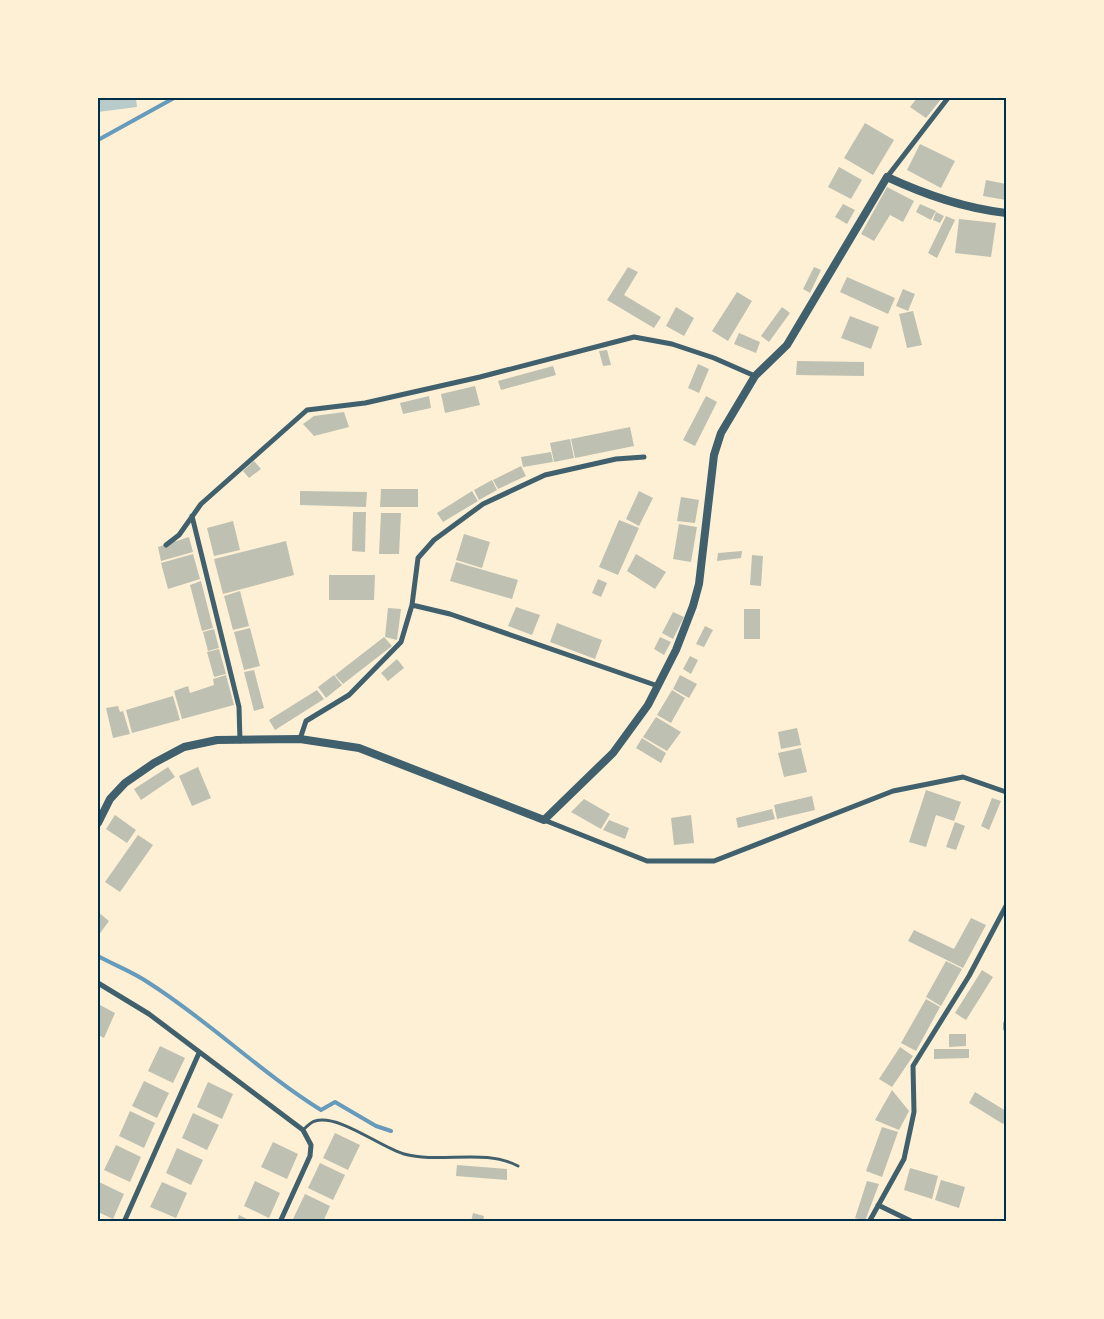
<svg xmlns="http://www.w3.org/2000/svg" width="1104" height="1319" viewBox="0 0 1104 1319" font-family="Rubik,sans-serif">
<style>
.green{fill:#b9caca}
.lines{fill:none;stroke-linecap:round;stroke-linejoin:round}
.stream{stroke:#669bbc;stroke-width:4}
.building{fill:#bec0b2}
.service{stroke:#3f606c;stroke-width:3}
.minor{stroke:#3f606c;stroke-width:5}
.tertiary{stroke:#3f606c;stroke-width:8}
.neatline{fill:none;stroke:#003049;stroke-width:2}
</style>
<rect width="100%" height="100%" fill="#fdf0d5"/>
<path class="green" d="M 98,98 L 136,98 L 137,107 L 98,112 Z"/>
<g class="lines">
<path class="stream" d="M 98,140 L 174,98
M 98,956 C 114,965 133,972 149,983 C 209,1021 260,1072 321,1110 L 335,1102 L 376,1126 L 391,1131"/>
</g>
<path class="building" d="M 917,98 L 942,98 L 926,118 L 910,107 Z
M 865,123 L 894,140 L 873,175 L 844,158 Z
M 920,144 L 955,161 L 941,188 L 907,170 Z
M 839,167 L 862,180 L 851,199 L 828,187 Z
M 986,180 L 1006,184 L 1006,200 L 983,196 Z
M 887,187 L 914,201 L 903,222 L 890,215 L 874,241 L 861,234 Z
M 843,204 L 855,210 L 847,224 L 835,217 Z
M 920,204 L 936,211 L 931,220 L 916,212 Z
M 936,212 L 944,216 L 940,223 L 933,220 Z
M 946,216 L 955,220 L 937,258 L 928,253 Z
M 959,219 L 996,223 L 991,257 L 955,253 Z
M 628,267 L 638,272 L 624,295 L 661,317 L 654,328 L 607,300 Z
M 814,267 L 821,270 L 810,293 L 803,289 Z
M 847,277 L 895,298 L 888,314 L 840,292 Z
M 903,289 L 915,294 L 908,311 L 896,306 Z
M 737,292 L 752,301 L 728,341 L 712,331 Z
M 676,307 L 694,318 L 684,336 L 666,326 Z
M 782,307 L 790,313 L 769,342 L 761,336 Z
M 913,311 L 922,345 L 907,348 L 899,314 Z
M 850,316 L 879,327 L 871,349 L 841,338 Z
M 739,333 L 760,342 L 756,353 L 734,344 Z
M 607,350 L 611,365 L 603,366 L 599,351 Z
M 797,361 L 864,362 L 864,376 L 796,375 Z
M 698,364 L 709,369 L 699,393 L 688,388 Z
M 553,366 L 556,375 L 501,390 L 498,381 Z
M 475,386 L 480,405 L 445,413 L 441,394 Z
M 429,396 L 431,408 L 403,414 L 400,403 Z
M 706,396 L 717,402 L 695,446 L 683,440 Z
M 344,412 L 349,427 L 314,436 L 303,424 L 314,416 Z
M 630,427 L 634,446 L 575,458 L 571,439 Z
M 570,439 L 574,458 L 554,462 L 550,443 Z
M 551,452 L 553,462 L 523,467 L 521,457 Z
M 254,461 L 261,469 L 249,478 L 243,471 Z
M 521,466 L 526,476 L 498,489 L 493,480 Z
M 492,480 L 497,490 L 479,500 L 474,490 Z
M 381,489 L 418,489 L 418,507 L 380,507 Z
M 300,491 L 367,492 L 366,507 L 300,505 Z
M 472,491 L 478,501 L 443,522 L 437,513 Z
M 639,491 L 653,498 L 639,526 L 626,519 Z
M 681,497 L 699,500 L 695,523 L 677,521 Z
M 353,512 L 366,512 L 365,552 L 352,551 Z
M 381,513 L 401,513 L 399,554 L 379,554 Z
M 619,520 L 639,528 L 618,575 L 599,567 Z
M 233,521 L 240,550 L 214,556 L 207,528 Z
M 679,524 L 697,527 L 691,562 L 673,559 Z
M 464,534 L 490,542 L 482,568 L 456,560 Z
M 189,537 L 193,552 L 161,561 L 158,547 Z
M 286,541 L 294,575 L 223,594 L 214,559 Z
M 742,551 L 741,558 L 717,561 L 718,553 Z
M 193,554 L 200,579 L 168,589 L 161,563 Z
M 636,554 L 666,572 L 655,589 L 627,571 Z
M 752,555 L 763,556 L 761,586 L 750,585 Z
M 456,562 L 518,580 L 512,599 L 450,581 Z
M 329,575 L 375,575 L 374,600 L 329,600 Z
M 598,579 L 607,583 L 601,597 L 592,593 Z
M 201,581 L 213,628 L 202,631 L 190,585 Z
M 240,591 L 249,626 L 233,630 L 224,596 Z
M 516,607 L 540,615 L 532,635 L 508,626 Z
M 388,608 L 401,609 L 397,640 L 385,637 Z
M 744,609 L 760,609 L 760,639 L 744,639 Z
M 673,612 L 684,617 L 673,639 L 662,633 Z
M 557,623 L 602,640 L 595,659 L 550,642 Z
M 705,626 L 713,630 L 704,647 L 696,644 Z
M 250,628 L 260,666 L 244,670 L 234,632 Z
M 214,629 L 219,648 L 208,651 L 203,632 Z
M 384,637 L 392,646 L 343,684 L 335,675 Z
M 660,637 L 671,642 L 664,655 L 654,649 Z
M 219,649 L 226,674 L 214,677 L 207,652 Z
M 690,656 L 698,660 L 691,674 L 683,669 Z
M 397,659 L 404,668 L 388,681 L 381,673 Z
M 254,670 L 264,708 L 254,711 L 244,672 Z
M 226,675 L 234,705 L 182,719 L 174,691 L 188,686 L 190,693 L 214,685 L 213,679 Z
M 334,675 L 342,685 L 326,698 L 318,687 Z
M 680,675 L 697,684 L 689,698 L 673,689 Z
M 317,690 L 324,699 L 275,730 L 269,720 Z
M 672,690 L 685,698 L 671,723 L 657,715 Z
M 173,696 L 180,720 L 132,733 L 126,710 Z
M 118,706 L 120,712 L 123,711 L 130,734 L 113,738 L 106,708 Z
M 656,717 L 681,732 L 667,751 L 643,737 Z
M 797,728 L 801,745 L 781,749 L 778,732 Z
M 642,738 L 666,753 L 661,763 L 636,748 Z
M 801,748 L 807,772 L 784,777 L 778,753 Z
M 168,767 L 175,777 L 141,800 L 134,789 Z
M 198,767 L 211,798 L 192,806 L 179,776 Z
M 926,790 L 961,802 L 954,821 L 936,815 L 926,847 L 909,842 Z
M 812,796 L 815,810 L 777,819 L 774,805 Z
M 992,798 L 1001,801 L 989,830 L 981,826 Z
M 584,799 L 610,814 L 601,829 L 571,812 Z
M 772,809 L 775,819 L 738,828 L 736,818 Z
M 115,815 L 136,830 L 127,843 L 106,829 Z
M 691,815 L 694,843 L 674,845 L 671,818 Z
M 609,820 L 629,828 L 625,839 L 603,830 Z
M 955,822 L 965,826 L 956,850 L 946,847 Z
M 138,835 L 153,845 L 120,892 L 105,882 Z
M 98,912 L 109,921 L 98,936 Z
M 971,918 L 986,925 L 963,968 L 908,941 L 914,930 L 954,949 Z
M 946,961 L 962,969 L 941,1006 L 926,997 Z
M 982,970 L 993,977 L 966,1020 L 955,1013 Z
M 926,999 L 940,1007 L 916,1051 L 901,1043 Z
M 98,1004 L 115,1013 L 104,1038 L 98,1035 Z
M 949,1034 L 966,1034 L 966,1046 L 949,1047 Z
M 160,1046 L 185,1058 L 173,1083 L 148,1071 Z
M 900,1047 L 913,1056 L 892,1087 L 879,1079 Z
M 934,1049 L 969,1049 L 969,1058 L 934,1059 Z
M 144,1081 L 169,1093 L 157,1118 L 132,1106 Z
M 208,1082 L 233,1094 L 222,1119 L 197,1107 Z
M 892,1090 L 909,1111 L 899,1130 L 875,1120 Z
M 975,1092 L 1006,1111 L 1006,1119 L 1003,1124 L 969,1103 Z
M 130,1111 L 155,1123 L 144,1148 L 119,1136 Z
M 193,1113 L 219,1125 L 207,1150 L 182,1138 Z
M 882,1127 L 898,1132 L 882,1177 L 866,1171 Z
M 335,1133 L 360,1145 L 348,1170 L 323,1158 Z
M 273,1142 L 298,1154 L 287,1179 L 261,1167 Z
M 116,1145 L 141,1157 L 130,1182 L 104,1170 Z
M 177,1148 L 203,1160 L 191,1185 L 166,1173 Z
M 320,1163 L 345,1175 L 333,1200 L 308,1188 Z
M 457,1165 L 507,1169 L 507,1180 L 456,1176 Z
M 910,1168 L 938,1176 L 932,1199 L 904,1190 Z
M 941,1180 L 965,1187 L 959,1208 L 935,1200 Z
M 255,1181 L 280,1193 L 269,1218 L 244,1206 Z
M 867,1181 L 879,1184 L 865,1221 L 855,1218 Z
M 99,1182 L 124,1194 L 113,1219 L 98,1212 Z
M 162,1182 L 187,1193 L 176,1218 L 150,1207 Z
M 305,1194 L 330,1206 L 323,1222 L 298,1222 L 293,1219 Z
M 473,1213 L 484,1216 L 483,1222 L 471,1222 Z
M 239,1215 L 253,1222 L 237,1222 Z"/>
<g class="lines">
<path class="service" d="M 303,1130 C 306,1127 311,1122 315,1121 C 339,1114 380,1147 404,1154 C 441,1164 484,1148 518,1166"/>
<path class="minor" d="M 887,177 L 948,98
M 192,516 L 239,707 L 240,741
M 166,545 L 179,535 L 201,504 L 307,410 L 365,403 L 480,377 L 634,337 L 672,344 L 714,358 L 755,376
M 412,605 L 450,614 L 658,686
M 300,739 L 306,721 L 349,695 L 401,642 L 412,605 L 418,558 L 434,540 L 483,504 L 545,475 L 616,459 L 644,457
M 544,820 L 647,861 L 714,861 L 893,791 L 963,777 L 1006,792
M 98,983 L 149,1014 L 303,1130 L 311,1145 L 310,1156 L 280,1222
M 1006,1023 L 1006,1029
M 878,1205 L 913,1222
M 124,1222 L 199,1053
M 869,1222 L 904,1159 L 914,1112 L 913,1066 L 969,976 L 1006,906"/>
<path class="tertiary" d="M 98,823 L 110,799 L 125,783 L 154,763 L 184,747 L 217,740 L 300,739 L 359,748 L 544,820 L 613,753 L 648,705 L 676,650 L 693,606 L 699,584 L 714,455 L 721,433 L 755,376 L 787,345 L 887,177 C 926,195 963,208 1006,213"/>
</g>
<rect width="1104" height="1319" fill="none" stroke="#fdf0d5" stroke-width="198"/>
<rect x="99" y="99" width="906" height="1121" class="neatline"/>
</svg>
